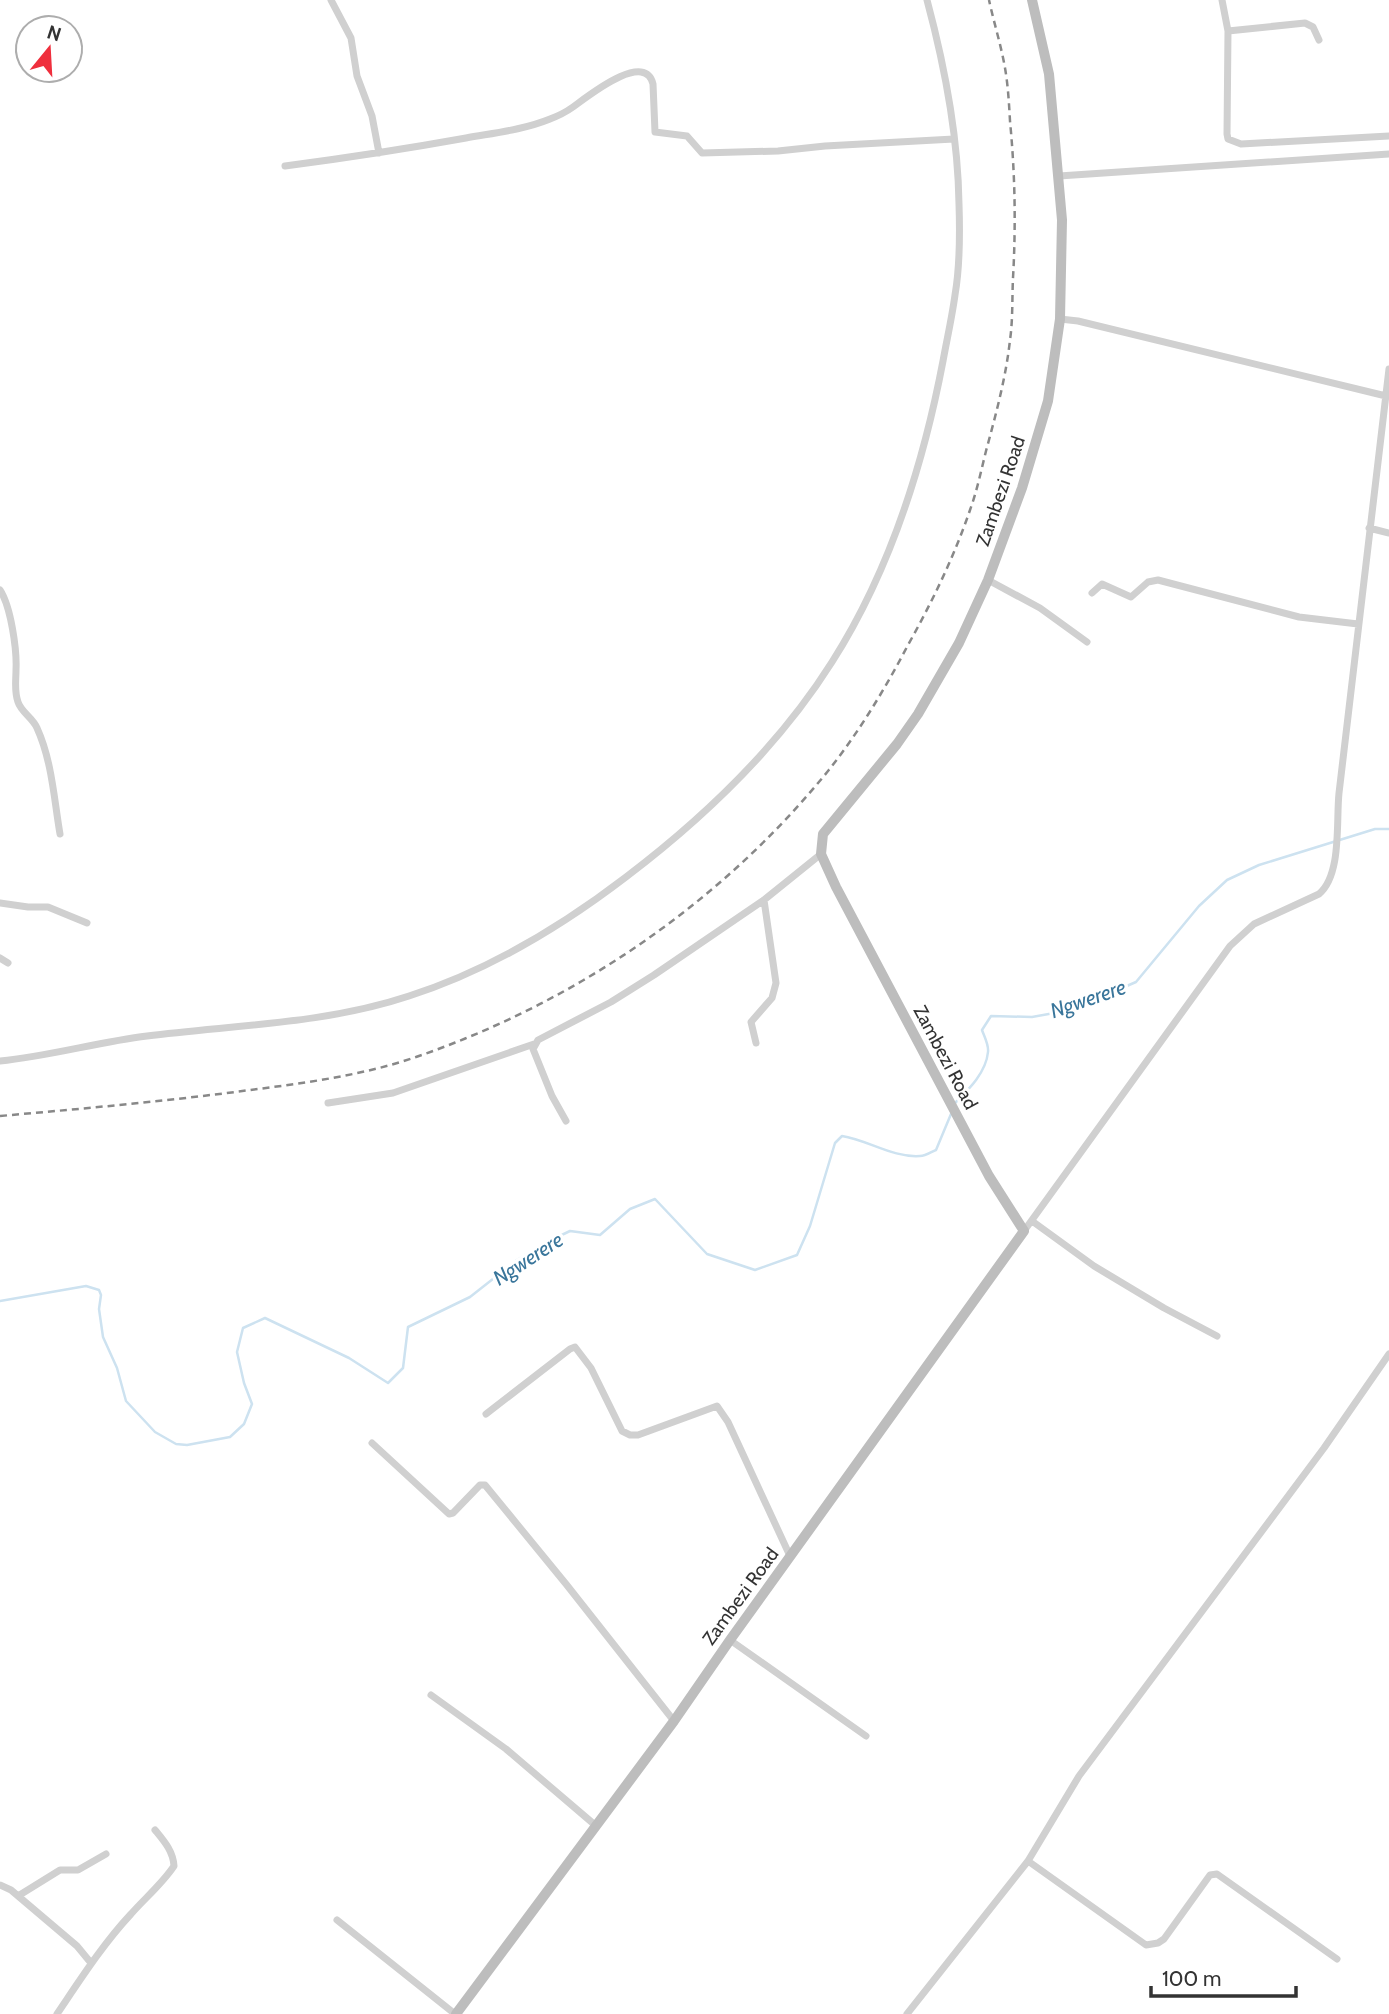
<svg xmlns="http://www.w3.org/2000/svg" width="1389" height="2014" viewBox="0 0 1389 2014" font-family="Cabin,sans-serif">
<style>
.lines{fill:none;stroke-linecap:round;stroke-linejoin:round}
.stream{stroke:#cde2f0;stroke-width:2.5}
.street{stroke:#d0d0d0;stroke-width:7}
.secondary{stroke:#bdbdbd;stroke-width:10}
.rail{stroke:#888;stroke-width:2.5;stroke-dasharray:7 5;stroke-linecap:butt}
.labels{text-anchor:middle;stroke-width:7;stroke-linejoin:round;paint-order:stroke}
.street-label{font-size:19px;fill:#333;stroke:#fff}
.water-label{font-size:21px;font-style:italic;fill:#3a769b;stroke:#fff}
</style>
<rect width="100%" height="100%" fill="#fff"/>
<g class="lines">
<path class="stream" d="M 954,1104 C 968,1090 986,1073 988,1052 C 989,1045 984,1036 982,1030 L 991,1016 L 1032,1017 L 1071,1010 L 1136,982 L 1199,906 L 1227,880 L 1259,865 L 1375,829 L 1389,829
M 0,1301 L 86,1286 L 99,1290 L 101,1295 L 99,1309 L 103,1337 L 117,1368 L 126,1401 L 155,1432 L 176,1444 L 187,1445 L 230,1437 L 244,1424 L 252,1404 L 244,1383 L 237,1352 L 243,1328 L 265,1318 L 349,1358 L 388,1383 L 403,1368 L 408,1327 L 470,1297 L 517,1260 L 543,1244 L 570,1231 L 600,1235 L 630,1209 L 655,1199 L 707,1254 L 755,1270 L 797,1255 L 810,1226 L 835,1143 L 842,1136 C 868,1140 893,1158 920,1156 C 926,1156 931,1152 936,1150 L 951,1114"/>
<path class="street" d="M 331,0 L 351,38 L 357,76 L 372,116 L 379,153
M 1222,0 L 1228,31 L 1227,134 L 1228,139 L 1241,144 L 1389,136
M 1228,31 L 1305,23 L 1313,27 L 1319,40
M 285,166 C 346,158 405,149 466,138 C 493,133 523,130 550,119 C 558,116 566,112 573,107 C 587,97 645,50 653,84 L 655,132 L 687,136 L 702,153 L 778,151 L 825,146 L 954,139
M 1059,176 L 1389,154
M 1060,319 L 1078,321 L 1386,396
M 1369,528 L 1389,533
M 988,580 L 1040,608 L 1087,642
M 0,590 C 11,607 17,650 16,670 C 16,681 14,691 18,702 C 21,712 33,718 37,728 C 52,761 54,799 60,834
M 1092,593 L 1102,584 L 1131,597 L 1148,582 L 1158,580 L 1299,617 L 1358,624
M 0,903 L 28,907 L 48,907 L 87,923
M 0,958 L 8,963
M 756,1043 L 751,1022 L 772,998 L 776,983 L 764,900
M 0,1061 C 50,1056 98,1042 147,1036 C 234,1025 325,1024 409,996 C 487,971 562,926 626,877 C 705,817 779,746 832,662 C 890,571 923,466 943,361 C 947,339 952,317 955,295 C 960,266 960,234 959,204 C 958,135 945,67 927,0
M 328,1103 L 393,1093 L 534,1044
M 566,1121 L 552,1096 L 533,1049 L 538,1040 L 611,1002 L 654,975 L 764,900 L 821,854
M 1032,1221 L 1094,1266 L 1164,1308 L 1217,1336
M 1024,1231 L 1230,946 L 1254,924 L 1319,894 C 1342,875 1336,821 1339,793 C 1355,651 1373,510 1389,369
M 486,1414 L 570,1349 L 575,1347 L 591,1368 L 622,1431 L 630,1435 L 638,1435 L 717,1406 L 728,1422 L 790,1556
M 372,1443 L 449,1514 L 453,1513 L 480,1485 L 485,1485 L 566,1584 L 674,1721
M 730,1640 L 866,1736
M 431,1695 L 506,1749 L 595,1825
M 1028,1861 L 1146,1945 L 1158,1943 L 1164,1939 L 1210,1875 L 1217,1874 L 1337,1959
M 0,1885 L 11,1890 L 77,1946 L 91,1963
M 18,1896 L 60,1870 L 78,1870 L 106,1854
M 337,1920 L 455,2014
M 57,2014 C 80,1980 103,1944 131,1914 C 145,1898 162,1884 174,1866 C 173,1851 164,1841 155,1830
M 907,2014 L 1028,1861 L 1079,1776 L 1324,1448 L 1389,1354"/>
<path class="secondary" d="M 456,2014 L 674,1721 L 730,1640 L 1024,1231 L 989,1176 L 836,887 L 821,854 L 823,834 L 897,744 L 918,714 L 959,643 L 988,580 L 1022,488 L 1048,401 L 1060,319 L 1062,220 L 1049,74 L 1032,0"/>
<path class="rail" d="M 0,1116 C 79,1109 157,1102 235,1092 C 296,1084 358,1077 416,1057 C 576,1002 721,903 828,771 C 859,732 885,689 908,645 C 932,602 954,557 970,510 C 977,491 981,471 986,451 C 996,414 1006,377 1010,340 C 1013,319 1012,298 1013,278 C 1016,225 1015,173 1010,121 C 1009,103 1008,85 1005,68 C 1001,45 994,23 989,0"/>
</g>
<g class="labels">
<g class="street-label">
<text transform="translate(1000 491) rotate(-71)" y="7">Zambezi Road</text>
<text transform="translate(946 1057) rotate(62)" y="7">Zambezi Road</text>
<text transform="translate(740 1596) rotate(-54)" y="7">Zambezi Road</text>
</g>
<g class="water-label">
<text transform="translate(1088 999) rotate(-19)" y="7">Ngwerere</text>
<text transform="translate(528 1259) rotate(-33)" y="7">Ngwerere</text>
</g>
</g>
<g transform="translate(49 49) rotate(18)"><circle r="33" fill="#ffffff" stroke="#adadad" stroke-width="2"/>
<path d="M0-5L12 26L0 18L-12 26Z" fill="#ef2f3d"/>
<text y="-10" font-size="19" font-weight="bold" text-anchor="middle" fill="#333333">N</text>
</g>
<path d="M1151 1986v10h145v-10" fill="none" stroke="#333333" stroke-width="3.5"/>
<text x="1162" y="1986" font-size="21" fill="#333333" stroke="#ffffff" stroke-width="5" paint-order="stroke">100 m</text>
</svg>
